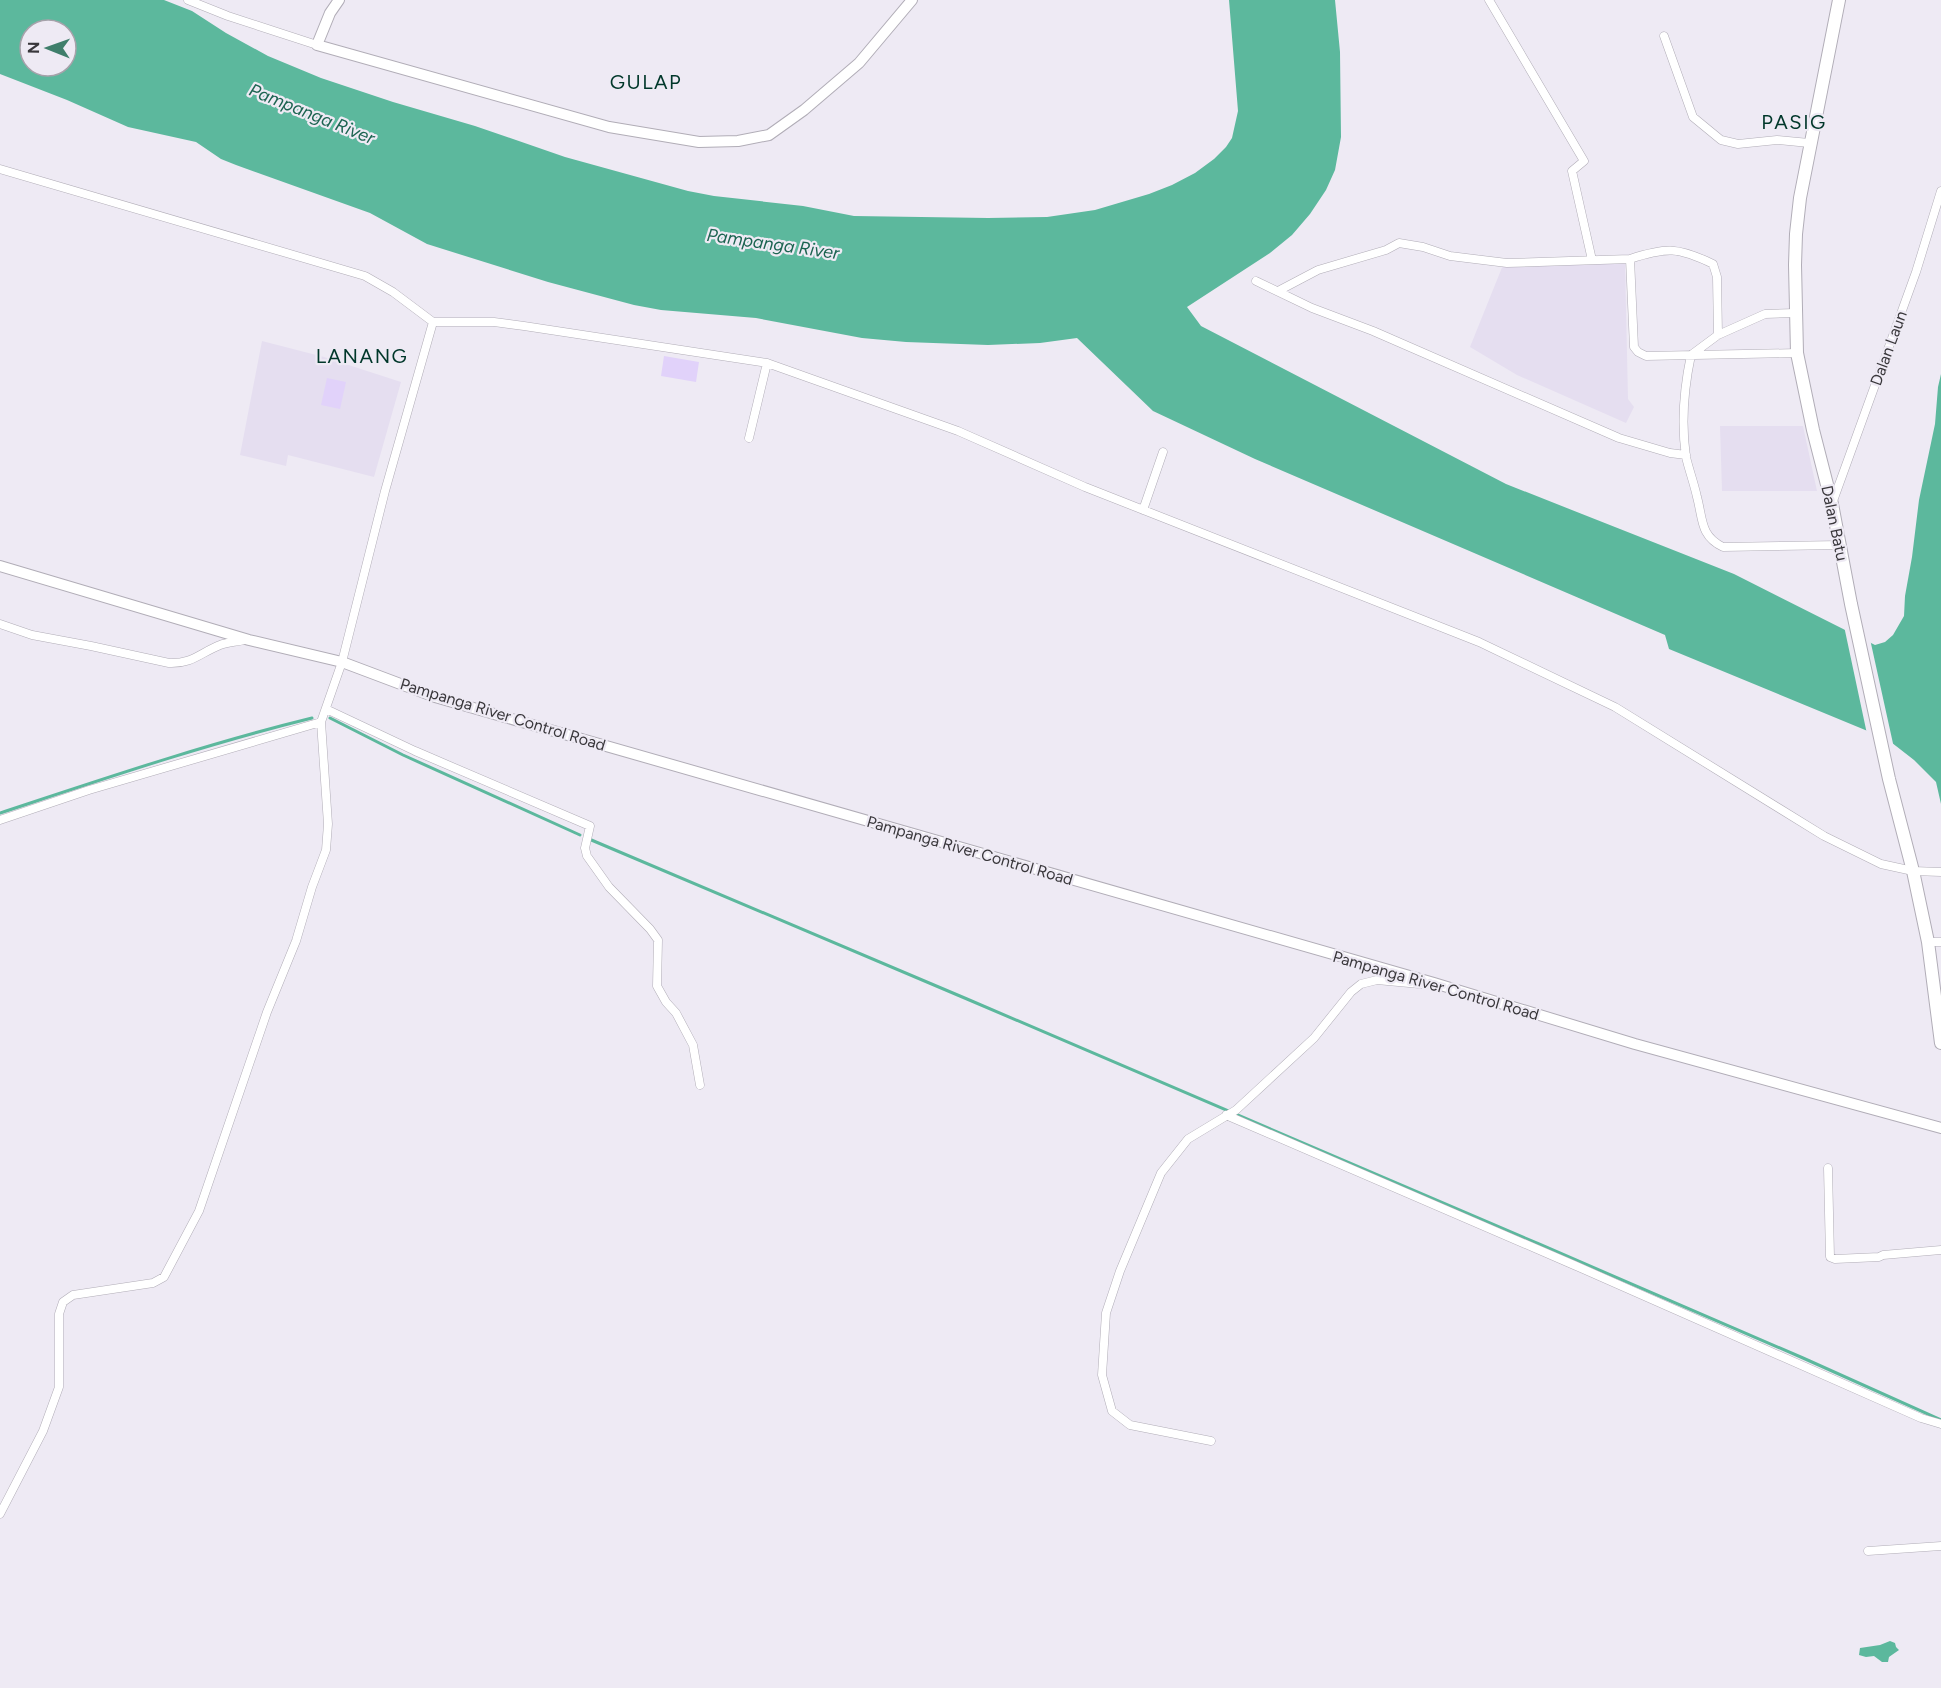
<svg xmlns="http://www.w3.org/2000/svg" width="1941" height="1688" viewBox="0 0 1941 1688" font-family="Figtree,sans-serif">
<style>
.built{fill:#e5def0}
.green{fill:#e1d2fa}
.water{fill:#5cb89d;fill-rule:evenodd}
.pier{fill:#eeeaf4}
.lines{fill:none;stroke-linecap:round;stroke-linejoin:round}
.stream{stroke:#5cb89d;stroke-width:3}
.street-casing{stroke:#b1adb7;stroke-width:9}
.secondary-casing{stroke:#b1adb7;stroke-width:12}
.primary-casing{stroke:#b1adb7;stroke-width:14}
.street{stroke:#fff;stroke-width:8}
.secondary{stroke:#fff;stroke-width:10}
.primary{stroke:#fff;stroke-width:12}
.labels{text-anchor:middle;stroke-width:4.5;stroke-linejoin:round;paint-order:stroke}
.street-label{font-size:16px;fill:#39373b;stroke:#eeeaf4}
.water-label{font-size:18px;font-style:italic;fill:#1c6451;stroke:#eeeaf4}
.quarter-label{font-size:20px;letter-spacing:1.5px;fill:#00372a;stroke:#eeeaf4}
</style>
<rect width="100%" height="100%" fill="#eeeaf4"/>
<path class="built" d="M 1625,263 L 1628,399 L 1634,407 L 1626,423 L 1517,375 L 1470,347 L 1503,265 Z
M 262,341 L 324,357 L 401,382 L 374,477 L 288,455 L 286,466 L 240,455 Z
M 1720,426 L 1803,426 L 1817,491 L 1722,491 Z"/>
<path class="green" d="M 664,356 L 699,362 L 696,382 L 661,376 Z
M 327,378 L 346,382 L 340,409 L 321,405 Z"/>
<path class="water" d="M 0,0 L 164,0 L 192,11 L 226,33 L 268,56 L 321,78 L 393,102 L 475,126 L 565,157 L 688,191 L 714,196 L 803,206 L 854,216 L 988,218 L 1047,217 L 1095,210 L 1149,194 L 1172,185 L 1195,173 L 1214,159 L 1226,147 L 1232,138 L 1238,111 L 1229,0 L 1335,0 L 1340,52 L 1341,137 L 1335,170 L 1326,190 L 1310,214 L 1292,235 L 1270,253 L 1187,307 L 1201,326 L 1506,484 L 1734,574 L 1875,645 L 1885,642 L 1893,635 L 1904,616 L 1905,596 L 1912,557 L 1919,500 L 1935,424 L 1938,387 L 1941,374 L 1941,804 L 1936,782 L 1914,760 L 1887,739 L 1669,649 L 1665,635 L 1255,459 L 1153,411 L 1077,338 L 1040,343 L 988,345 L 906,342 L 862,338 L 756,318 L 661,310 L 634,305 L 548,282 L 427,244 L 370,213 L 236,165 L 221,159 L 196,142 L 128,127 L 67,100 L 0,74 ZM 30,30 L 66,30 L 66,66 L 30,66 Z
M 1890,1641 L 1895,1643 L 1896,1647 L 1899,1650 L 1889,1657 L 1888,1662 L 1882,1662 L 1874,1656 L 1866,1657 L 1859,1655 L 1860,1648 L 1880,1645 Z"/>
<path class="pier" d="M 1844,626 L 1870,639 L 1894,748 L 1886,741 L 1867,734 Z"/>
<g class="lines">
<path class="stream" d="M 330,718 L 403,755 L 580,835
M 0,813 C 103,779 206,744 312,718
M 589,839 L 967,999 L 1539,1244 L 1803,1358 L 1941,1420"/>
<defs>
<path id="street" d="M 188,0 L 228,16 L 317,45
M 1489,0 L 1584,161 L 1572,171 L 1592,260
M 1664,36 L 1693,117 L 1721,140 L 1738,144 L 1777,140 L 1809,143
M 0,169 L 365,276 L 393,292 L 433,322 L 494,322 L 524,326 L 767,363 L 958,431 L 1085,487 L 1479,642 L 1615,707 L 1824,836 L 1881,864 L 1913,871 L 1941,872
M 1630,259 C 1667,247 1678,247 1713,264 L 1717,277 L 1718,335
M 1256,281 L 1312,308 L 1373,331 L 1619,438 L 1670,453 L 1686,455
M 1280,290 L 1318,270 L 1386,250 L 1399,243 L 1423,247 L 1450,256 L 1507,263 L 1630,259 L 1634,347 L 1638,352 L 1646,356 L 1797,353
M 1795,313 L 1765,314 L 1718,335 L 1691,355 C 1684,388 1681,423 1686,457 C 1689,470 1694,483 1697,497 C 1703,519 1700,536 1723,547 L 1840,545
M 749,438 L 767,363
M 1833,501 L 1916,272 L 1941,191
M 1143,510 L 1163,452
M 0,624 L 32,635 L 91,646 L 169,663 C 192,664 200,653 220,645 C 227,642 236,642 244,640
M 326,709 L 415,751 L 590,826 L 585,848 L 587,856 L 609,887 L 650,929 L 658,940 L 657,986 L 666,1002 L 676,1013 L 693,1045 L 700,1085
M 0,820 L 89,790 L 321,722
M 1928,942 L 1941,942
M 1226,1115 L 1574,1265 L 1921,1418 L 1941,1424
M 1828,1168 L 1830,1257 L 1835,1259 L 1879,1257 L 1883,1255 L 1941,1250
M 1211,1441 L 1130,1425 L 1112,1411 L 1102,1375 L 1106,1313 L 1120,1271 L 1161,1173 L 1188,1139 L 1236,1110 L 1314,1038 L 1351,992 L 1361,984 L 1377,980 L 1420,984 L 1430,984
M 0,1514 L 43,1431 L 59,1387 L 59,1314 L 63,1302 L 73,1295 L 153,1283 L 164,1277 L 199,1211 L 267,1012 L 296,941 L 312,887 L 326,850 L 328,824 L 321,722 L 342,662 L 385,491 L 433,322
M 1868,1551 L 1941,1546"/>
<path id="secondary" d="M 339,0 L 330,13 L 317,45 L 609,127 L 699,142 L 738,141 L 769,135 L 804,110 L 859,63 L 912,0
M 0,566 L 249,640 L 342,662 L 435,697 L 1434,983 L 1635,1044 L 1941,1128"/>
<path id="primary" d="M 1839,0 L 1800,198 L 1796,234 L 1795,265 L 1797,353 L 1813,430 L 1832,504 L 1851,604 L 1889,779 L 1913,871 L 1928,942 L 1941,1043"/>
</defs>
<use href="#street" class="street-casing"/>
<use href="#secondary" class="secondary-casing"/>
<use href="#primary" class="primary-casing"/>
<use href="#street" class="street"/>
<use href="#secondary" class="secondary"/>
<use href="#primary" class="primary"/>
</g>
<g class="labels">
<g class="street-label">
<text transform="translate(1888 348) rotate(-70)" y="6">Dalan Laun</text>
<text transform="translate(1835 523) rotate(78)" y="6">Dalan Batu</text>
<text transform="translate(503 714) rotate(17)" y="6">Pampanga River Control Road</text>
<text transform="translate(970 850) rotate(16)" y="6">Pampanga River Control Road</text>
<text transform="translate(1436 985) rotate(16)" y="6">Pampanga River Control Road</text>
</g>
<g class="water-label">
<text transform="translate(312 114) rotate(22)" y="6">Pampanga River</text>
<text transform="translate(773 244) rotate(8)" y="6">Pampanga River</text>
</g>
<g class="quarter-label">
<text x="646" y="89">GULAP</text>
<text x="1794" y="129">PASIG</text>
<text x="362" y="363">LANANG</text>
</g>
</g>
<g transform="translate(48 48) rotate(271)"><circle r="28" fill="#eeeaf4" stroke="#a6a2aa" stroke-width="1.5"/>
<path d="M0-4.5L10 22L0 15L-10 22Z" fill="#3f7e6b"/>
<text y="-9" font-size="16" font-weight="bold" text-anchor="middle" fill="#39373b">N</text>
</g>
</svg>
